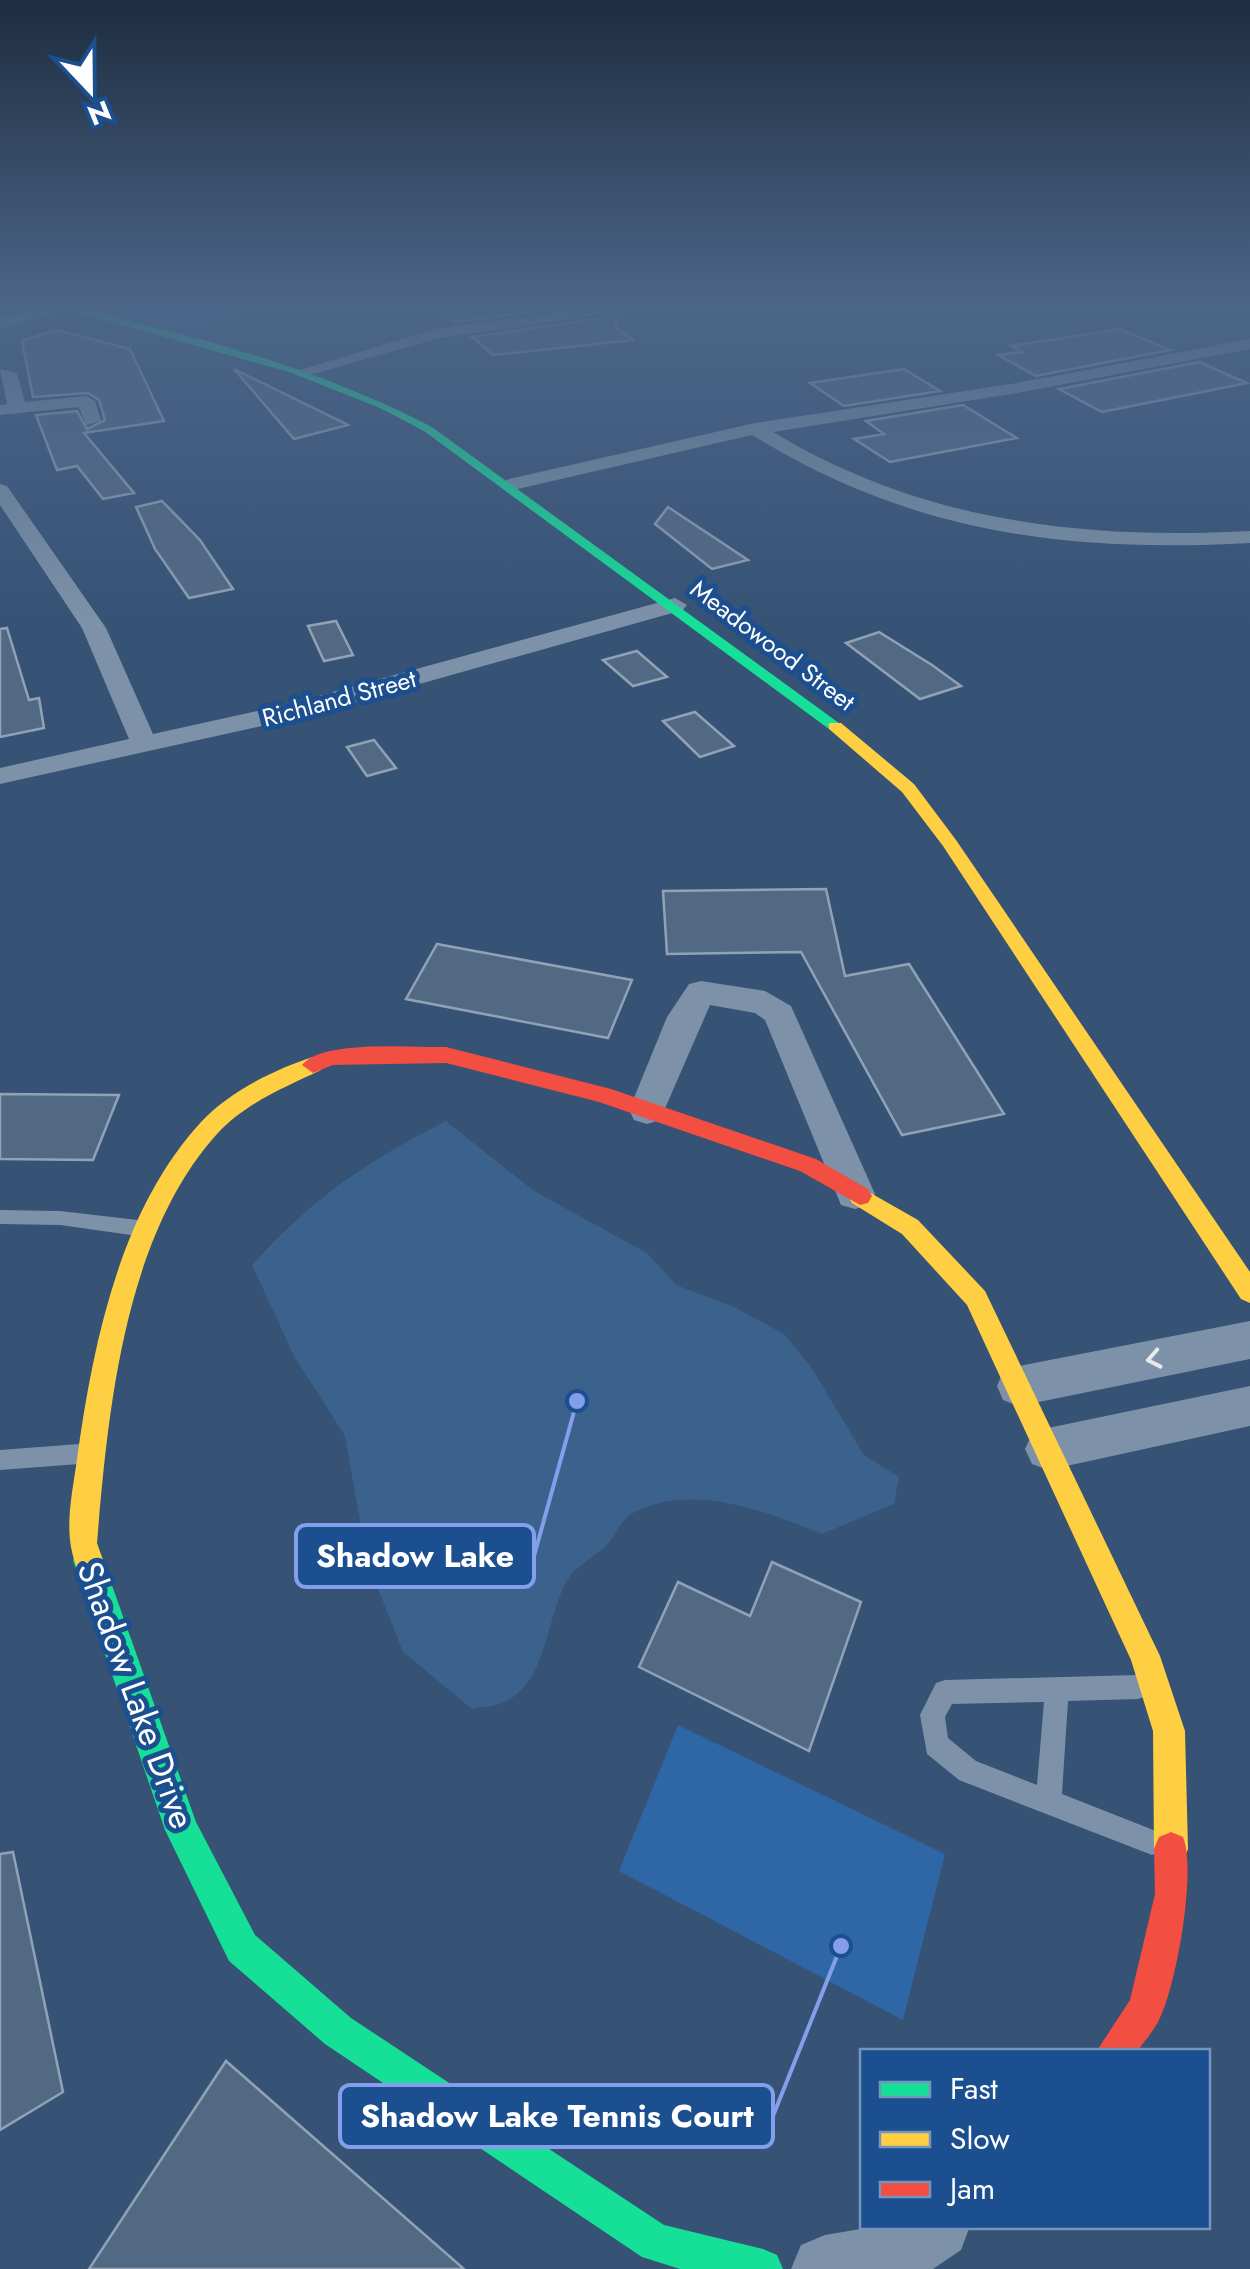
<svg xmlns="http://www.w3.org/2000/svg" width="1250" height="2269" viewBox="0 0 1250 2269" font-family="Jost,sans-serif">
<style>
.green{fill:#2f66a5}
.water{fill:#3b618d}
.building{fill:#526984;stroke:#92a2b6;stroke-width:2.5}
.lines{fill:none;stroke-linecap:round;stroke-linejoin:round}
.lane{fill:#7d92a8;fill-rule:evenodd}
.street{fill:#7d92a8;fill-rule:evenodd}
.fast{fill:#16e098;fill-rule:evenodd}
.slow{fill:#ffcf43;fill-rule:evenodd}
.jam{fill:#f24e42;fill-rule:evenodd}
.oneway{stroke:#e5e9ee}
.labels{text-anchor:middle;stroke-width:10;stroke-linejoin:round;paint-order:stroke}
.far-street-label{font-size:25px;fill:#fff;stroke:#1b4f8f}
.near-street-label{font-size:35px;fill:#fff;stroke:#1b4f8f}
.leader{fill:none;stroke:#839eea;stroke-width:4}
.callout-dot{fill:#839eea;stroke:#1b4f8f;stroke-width:4}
.callout{fill:#1b4f8f;stroke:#839eea;stroke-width:4}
.callout-label{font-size:32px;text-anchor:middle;font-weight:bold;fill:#fff}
</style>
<rect width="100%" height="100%" fill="#365274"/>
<path class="green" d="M 95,304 L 267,304 L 190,331 L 92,307 Z
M 678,1725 L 945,1854 L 903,2020 L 619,1871 Z"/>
<path class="water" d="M 446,1121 L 534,1191 L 647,1253 L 676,1285 L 734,1307 L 784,1334 L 811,1367 L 864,1455 L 899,1477 L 894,1504 L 822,1534 C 766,1511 690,1481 631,1514 C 621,1520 616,1535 608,1544 C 596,1556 577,1565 568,1579 C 546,1616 548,1677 509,1700 C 500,1706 482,1707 472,1709 L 403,1652 L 367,1561 L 345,1436 L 294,1356 L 252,1265 C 314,1197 364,1163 446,1121 Z"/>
<path class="building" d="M 433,304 L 597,304 L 454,322 Z
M 616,316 L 616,327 L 633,340 L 493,355 L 472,337 Z
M 1120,329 L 1170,350 L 1036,376 L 998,355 L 1022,352 L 1011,346 Z
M 56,330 L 130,349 L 164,421 L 84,433 L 134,493 L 103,499 L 77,466 L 57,470 L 36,415 L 77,411 L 87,429 L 105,420 L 99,400 L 88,393 L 33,397 L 22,341 Z
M 1199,362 L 1247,383 L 1102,412 L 1059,389 Z
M 234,369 L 348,425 L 294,439 Z
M 904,369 L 940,391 L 844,406 L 810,383 Z
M 963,405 L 1017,438 L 890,462 L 854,439 L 884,434 L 866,421 Z
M 162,501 L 200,540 L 233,589 L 189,598 L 155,549 L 136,507 Z
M 668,507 L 748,560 L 712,569 L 655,524 Z
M 336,621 L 353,655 L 324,661 L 308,626 Z
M 7,628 L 29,700 L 39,698 L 44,728 L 0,737 L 0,629 Z
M 879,632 L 932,665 L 961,686 L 920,699 L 846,643 Z
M 637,651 L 667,677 L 633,686 L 603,660 Z
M 695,712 L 734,746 L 700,757 L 663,721 Z
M 374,740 L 396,768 L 367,776 L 347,747 Z
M 826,889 L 845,976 L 909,964 L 1004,1114 L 902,1135 L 801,952 L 667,954 L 663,891 Z
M 437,944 L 632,980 L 608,1038 L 406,999 Z
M 0,1094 L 119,1095 L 93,1160 L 0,1159 Z
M 772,1562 L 861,1602 L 809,1751 L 639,1667 L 678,1582 L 750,1616 Z
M 13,1852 L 63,2092 L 0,2130 L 0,1854 Z
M 226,2061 L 464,2269 L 89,2269 Z"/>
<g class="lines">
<path class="lane" d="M 0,1210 L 60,1211 L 138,1220 L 145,1223 L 147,1228 L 145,1233 L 138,1236 L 60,1225 L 0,1224 Z
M 79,1444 L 87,1447 L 90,1454 L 87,1461 L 79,1464 L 0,1470 L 0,1450 Z
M 1138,1675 L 1147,1678 L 1150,1687 L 1147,1696 L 1138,1699 L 1068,1701 L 1062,1794 L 1161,1833 L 1165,1842 L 1161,1851 L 1152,1855 L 959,1780 L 927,1754 L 920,1715 L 936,1683 L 945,1680 ZM 1044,1702 L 1037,1785 L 976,1761 L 948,1738 L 945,1717 L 952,1704 Z"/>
<path class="street" d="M 56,304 L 81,304 L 0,329 L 0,319 Z
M 627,304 L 671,304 L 439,338 L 306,376 L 297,371 L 438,328 Z
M 1250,339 L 1250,349 L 1017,393 L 773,432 C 921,521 1080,540 1250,531 L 1250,543 C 1067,553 910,533 752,435 L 509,491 L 499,485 L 509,479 L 755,423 L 1017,383 Z
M 0,369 L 17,373 L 25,402 L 86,396 L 95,401 L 101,421 L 86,425 L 79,407 L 0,415 L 0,405 L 7,404 Z
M 0,484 L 7,486 L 106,628 L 153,734 L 289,704 L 675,598 L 687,605 L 683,610 L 302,717 L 0,784 L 0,768 L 129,739 L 82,628 L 0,505 Z
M 701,981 L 765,991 L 791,1006 L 875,1194 L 869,1205 L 855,1209 L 841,1205 L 765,1020 L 755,1013 L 710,1005 L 660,1120 L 647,1124 L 634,1120 L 629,1110 L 667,1017 L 689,984 Z
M 1250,1321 L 1250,1359 L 1019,1406 L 1003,1400 L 997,1386 L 1003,1372 L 1019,1366 Z
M 1250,1386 L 1250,1426 L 1048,1470 L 1032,1464 L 1025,1449 L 1032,1434 L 1048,1428 Z
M 878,2226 L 970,2226 L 961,2250 L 933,2269 L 791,2269 L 801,2245 L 825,2235 Z"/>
<path class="fast" d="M 48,304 C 81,304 115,317 147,325 C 246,350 341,380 432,427 L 843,726 L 829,729 L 424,431 L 380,408 L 289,372 Z
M 88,1546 L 98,1550 L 103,1560 L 196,1822 L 255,1935 L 351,2018 L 664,2225 L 763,2249 L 777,2255 L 783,2269 L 680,2269 L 642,2257 L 325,2044 L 229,1961 L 165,1830 L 73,1560 L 78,1550 Z"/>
<path class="slow" d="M 829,723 L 841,723 L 914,784 L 956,840 L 1250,1272 L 1250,1303 L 1241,1299 L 943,846 L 902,792 L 829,729 Z
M 313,1057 L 324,1065 L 321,1070 C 285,1087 244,1104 217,1134 C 124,1237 108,1411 97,1543 L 103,1560 L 98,1570 L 88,1574 L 78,1570 C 62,1534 72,1497 77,1459 C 93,1344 120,1209 202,1121 C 229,1092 275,1069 313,1057 Z
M 860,1187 L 918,1220 L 985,1291 L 1160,1656 L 1185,1731 L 1188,1849 L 1183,1861 L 1171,1866 L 1159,1861 L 1154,1849 L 1153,1731 L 1131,1660 L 967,1305 L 902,1234 L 852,1203 L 848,1196 L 852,1189 Z"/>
<path class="jam" d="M 446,1047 L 611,1089 L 816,1159 L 868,1189 L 872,1196 L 868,1203 L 860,1205 L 800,1171 L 599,1102 L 446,1063 L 333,1065 L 313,1073 L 302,1065 C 323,1039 413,1048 446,1047 Z
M 1171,1832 L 1183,1837 C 1197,1870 1176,1988 1159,2020 C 1154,2031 1144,2041 1137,2052 L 1096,2052 L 1130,2000 L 1155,1894 L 1154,1849 L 1159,1837 Z"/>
</g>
<defs><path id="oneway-chevron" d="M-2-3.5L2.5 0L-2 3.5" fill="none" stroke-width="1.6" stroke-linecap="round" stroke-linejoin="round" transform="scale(2.5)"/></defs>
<use class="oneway" href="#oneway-chevron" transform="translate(1154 1359) rotate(169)"/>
<linearGradient id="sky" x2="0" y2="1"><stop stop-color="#1e2d40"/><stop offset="0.49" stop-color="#4c6688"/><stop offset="1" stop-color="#4c6688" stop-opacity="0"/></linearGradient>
<rect width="1250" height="622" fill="url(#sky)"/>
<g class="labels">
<g class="far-street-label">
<text transform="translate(773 645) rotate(37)" y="9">Meadowood Street</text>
<text transform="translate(339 698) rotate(-15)" y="9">Richland Street</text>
</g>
<g class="near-street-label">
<text transform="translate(136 1695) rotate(70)" y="12">Shadow Lake Drive</text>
</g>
</g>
<path class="leader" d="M577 1401L534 1556M841 1946L773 2116"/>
<g class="callout-dot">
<circle cx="577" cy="1401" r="10"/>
<circle cx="841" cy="1946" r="10"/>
</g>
<g class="callout">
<rect x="296" y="1525" width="238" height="62" rx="10"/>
<rect x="340" y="2085" width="433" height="62" rx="10"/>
</g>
<g class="callout-label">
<text x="415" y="1567">Shadow Lake</text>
<text x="557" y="2127">Shadow Lake Tennis Court</text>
</g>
<rect x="860" y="2049" width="350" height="180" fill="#1b4f8f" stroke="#7695bc" stroke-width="2.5"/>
<rect x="880" y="2082" width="50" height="15" fill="#16e098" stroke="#7695bc" stroke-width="2.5"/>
<text x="950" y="2099" font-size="30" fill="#ffffff">Fast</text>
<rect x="880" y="2132" width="50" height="15" fill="#ffcf43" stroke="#7695bc" stroke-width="2.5"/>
<text x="950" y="2149" font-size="30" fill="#ffffff">Slow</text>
<rect x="880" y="2182" width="50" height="15" fill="#f24e42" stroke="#7695bc" stroke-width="2.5"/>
<text x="950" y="2199" font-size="30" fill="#ffffff">Jam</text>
<g transform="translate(90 90) rotate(158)" stroke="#1b4f8f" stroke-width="8" paint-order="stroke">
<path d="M0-8L18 38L0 25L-18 38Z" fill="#ffffff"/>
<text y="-15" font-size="28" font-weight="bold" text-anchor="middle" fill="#ffffff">N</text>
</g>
</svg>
